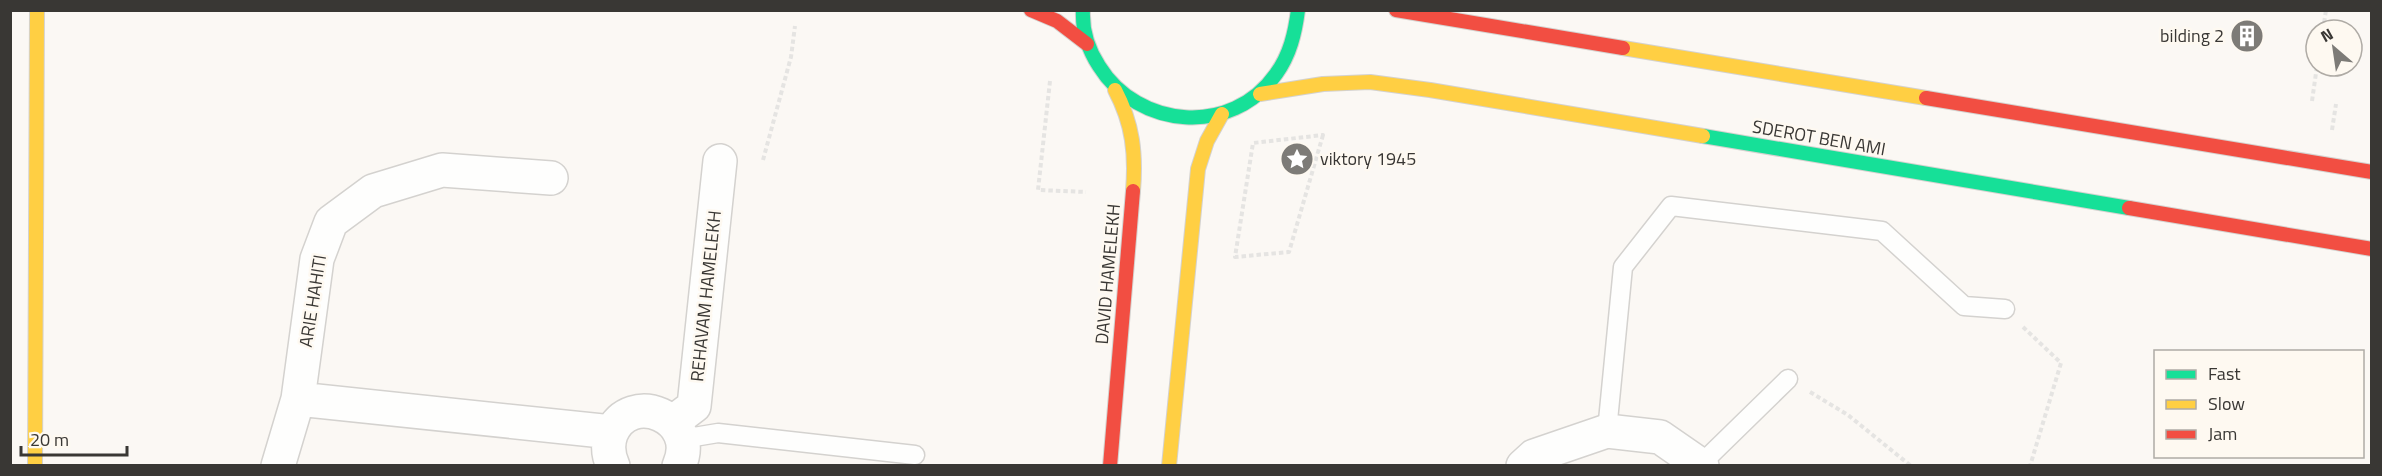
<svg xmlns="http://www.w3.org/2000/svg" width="2382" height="476" viewBox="0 0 2382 476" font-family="'Titillium Web',sans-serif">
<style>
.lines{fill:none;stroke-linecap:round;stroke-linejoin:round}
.lane-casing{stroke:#d4d2cf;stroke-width:21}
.street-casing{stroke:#d4d2cf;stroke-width:36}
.fast-casing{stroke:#d4d2cf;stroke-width:16}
.slow-casing{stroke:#d4d2cf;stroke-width:16}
.jam-casing{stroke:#d4d2cf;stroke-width:16}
.path{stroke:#e5e4e2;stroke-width:4;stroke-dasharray:4.5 3;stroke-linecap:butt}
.lane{stroke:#fefefd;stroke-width:18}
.street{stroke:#fefefd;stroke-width:33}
.fast{stroke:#16e098;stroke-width:14}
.slow{stroke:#ffcf43;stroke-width:14}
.jam{stroke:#f24e42;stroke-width:14}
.labels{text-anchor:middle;stroke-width:5;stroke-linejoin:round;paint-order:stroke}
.poi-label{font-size:18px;fill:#393734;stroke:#fef9f1;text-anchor:end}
.street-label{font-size:18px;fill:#393734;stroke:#fef9f1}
</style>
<rect width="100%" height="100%" fill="#fbf8f4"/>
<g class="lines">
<defs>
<path id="lane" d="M 1607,431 L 1623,267 L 1671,206 L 1882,231 L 1964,306 L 2005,309
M 682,439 L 718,433 L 915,455
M 1701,464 L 1788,379"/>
<path id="street" d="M 298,399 L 612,432
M 673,422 L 694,406 L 720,161
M 278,466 L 298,399 L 317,259 L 331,222 L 373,191 L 442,170 L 551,178
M 613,466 C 608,455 607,445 611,434 C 630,388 701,418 679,466
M 1523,466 L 1534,456 L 1607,431 L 1660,437 L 1702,466"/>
<path id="fast" d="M 1083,10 C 1082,30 1088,49 1099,66 C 1138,129 1232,137 1276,74 C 1290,55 1295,33 1298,10
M 1703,136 L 2129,208"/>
<path id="slow" d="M 1623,48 L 1926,98
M 1115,90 C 1133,124 1136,154 1133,191
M 1260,94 L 1323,84 L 1370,82 L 1430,90 L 1703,136
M 35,466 L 37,10
M 1169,466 L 1198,169 L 1207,141 L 1222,114"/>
<path id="jam" d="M 1031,10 L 1057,21 L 1087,44
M 1396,10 L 1623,48
M 1926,98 L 2372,172
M 2129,208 L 2372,249
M 1110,466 L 1133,191"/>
</defs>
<use href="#lane" class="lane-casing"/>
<use href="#street" class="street-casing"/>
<use href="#fast" class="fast-casing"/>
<use href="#slow" class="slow-casing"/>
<use href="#jam" class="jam-casing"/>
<path class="path" d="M 2323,30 L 2326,10
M 1050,81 L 1038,190 L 1086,192
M 2312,101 L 2317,66
M 2332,130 L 2336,104
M 1323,135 L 1289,252 L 1235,257 L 1253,143 Z
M 763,160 L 791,57 L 795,26
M 2023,327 L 2061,363 L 2030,466
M 1810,392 L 1848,415 L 1911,466"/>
<use href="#lane" class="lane"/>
<use href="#street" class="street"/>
<use href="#fast" class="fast"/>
<use href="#slow" class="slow"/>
<use href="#jam" class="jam"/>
</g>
<defs>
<symbol id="building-disc" viewBox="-11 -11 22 22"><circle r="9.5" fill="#7d7b77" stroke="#fef9f1"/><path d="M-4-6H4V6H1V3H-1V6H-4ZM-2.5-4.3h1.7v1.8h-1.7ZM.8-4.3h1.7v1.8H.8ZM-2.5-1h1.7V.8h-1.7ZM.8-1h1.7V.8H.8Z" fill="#fff"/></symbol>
<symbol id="sight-disc" viewBox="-11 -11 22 22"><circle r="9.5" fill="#7d7b77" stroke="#fef9f1"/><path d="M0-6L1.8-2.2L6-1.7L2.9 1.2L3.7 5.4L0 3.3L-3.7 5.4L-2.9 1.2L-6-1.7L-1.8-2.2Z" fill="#fff"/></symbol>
</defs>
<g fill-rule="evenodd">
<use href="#building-disc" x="2228" y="17" width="38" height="38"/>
<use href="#sight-disc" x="1278" y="140" width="38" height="38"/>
</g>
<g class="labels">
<g class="poi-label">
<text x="2224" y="42">bilding 2</text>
<text x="1320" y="165" text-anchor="start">viktory 1945</text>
</g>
<g class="street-label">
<text transform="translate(1819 138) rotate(10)" y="6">SDEROT BEN AMI</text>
<text transform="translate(1108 274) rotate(-85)" y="6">DAVID HAMELEKH</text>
<text transform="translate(706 296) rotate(-84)" y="6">REHAVAM HAMELEKH</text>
<text transform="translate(313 301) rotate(-81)" y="6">ARIE HAHITI</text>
</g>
</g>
<rect width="2382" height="476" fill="none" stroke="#393734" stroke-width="24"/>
<rect x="2154" y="350" width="210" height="108" fill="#fef9f1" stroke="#afaba5" stroke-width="1.5"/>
<rect x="2166" y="370" width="30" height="9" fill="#16e098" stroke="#afaba5" stroke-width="1.5"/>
<text x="2208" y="380" font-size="18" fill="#393734">Fast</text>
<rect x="2166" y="400" width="30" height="9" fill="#ffcf43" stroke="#afaba5" stroke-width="1.5"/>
<text x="2208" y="410" font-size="18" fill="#393734">Slow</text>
<rect x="2166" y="430" width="30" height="9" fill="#f24e42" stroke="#afaba5" stroke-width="1.5"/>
<text x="2208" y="440" font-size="18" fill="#393734">Jam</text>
<g transform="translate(2334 48) rotate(331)"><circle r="28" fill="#fef9f1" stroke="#afaba5" stroke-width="1.5"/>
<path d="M0-4.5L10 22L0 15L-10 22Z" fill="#7d7b77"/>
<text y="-9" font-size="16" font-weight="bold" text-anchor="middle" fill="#393734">N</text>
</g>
<path d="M21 446v9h106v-9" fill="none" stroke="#393734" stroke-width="3"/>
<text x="30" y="446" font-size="18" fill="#393734" stroke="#fef9f1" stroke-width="4.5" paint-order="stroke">20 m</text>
</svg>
